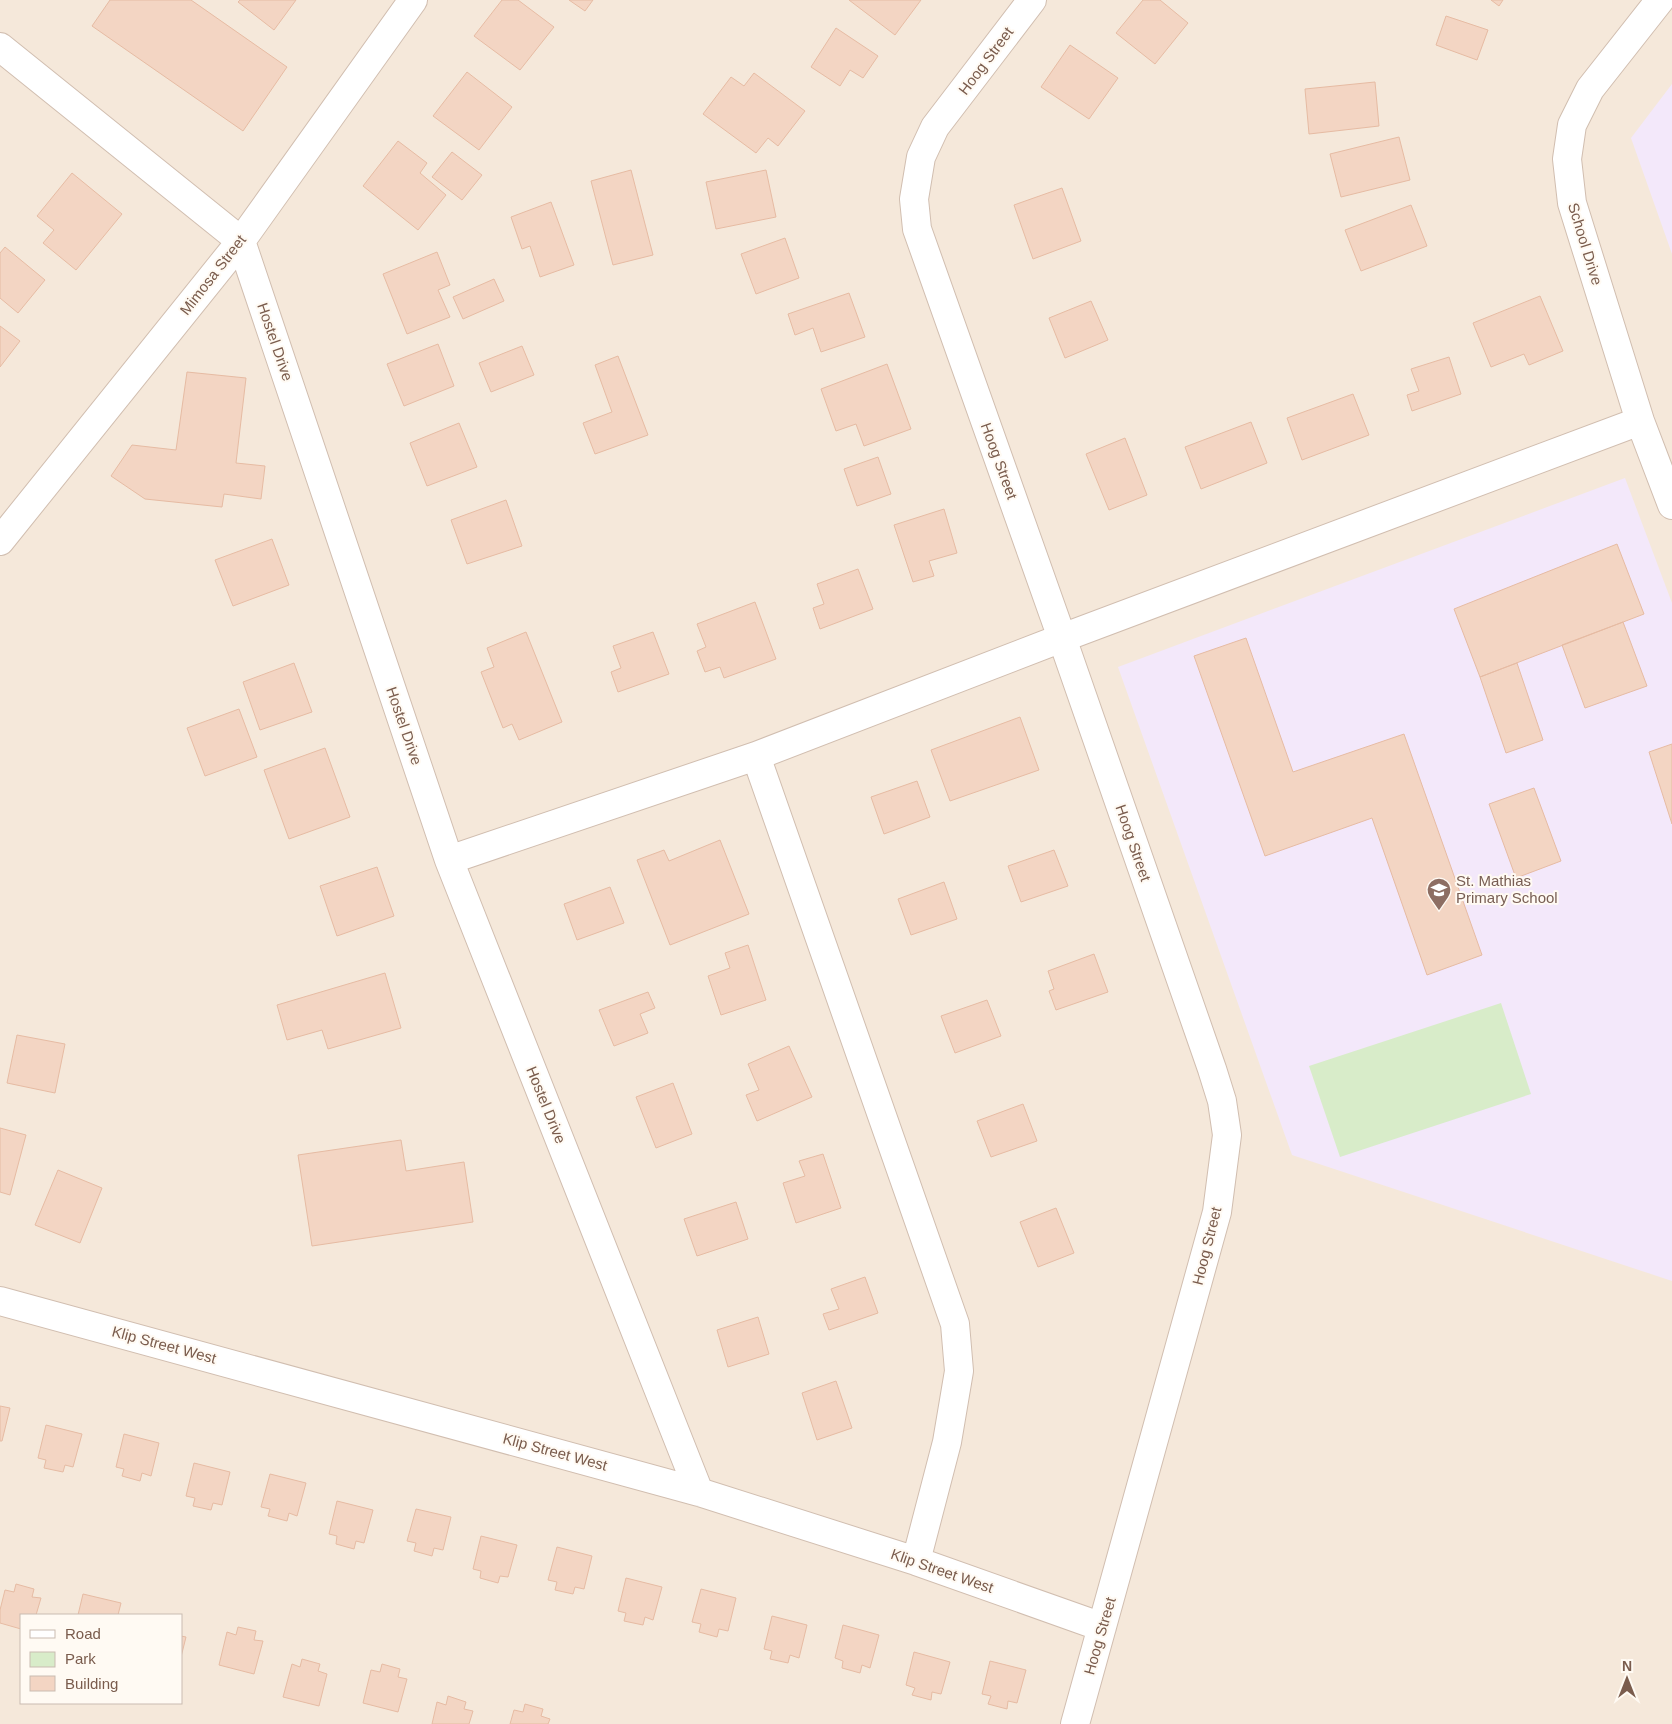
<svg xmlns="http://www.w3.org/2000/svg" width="1672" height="1724" viewBox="0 0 1672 1724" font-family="Helvetica,sans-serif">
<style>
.residential{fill:#f5e8da;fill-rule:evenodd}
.education{fill:#f3e8fa}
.green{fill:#d8ecc9}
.building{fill:#f3d5c3;stroke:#e6bba3}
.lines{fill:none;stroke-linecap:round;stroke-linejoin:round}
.street-casing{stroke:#d1beb0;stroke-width:30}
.street{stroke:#fff;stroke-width:28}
.labels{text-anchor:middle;stroke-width:4;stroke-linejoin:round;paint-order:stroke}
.street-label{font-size:15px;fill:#7a5c4d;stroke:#fffaf3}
.education-label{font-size:15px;fill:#785e54;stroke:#fffaf3;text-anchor:start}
</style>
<rect width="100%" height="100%" fill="#fdf6ec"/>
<path class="residential" d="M 0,0 L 1672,0 L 1672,1724 L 0,1724 ZM 21,1615 L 181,1615 L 181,1703 L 21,1703 Z"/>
<path class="education" d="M 1672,84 L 1672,254 L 1631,138 Z
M 1625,478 L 1672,603 L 1672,1281 L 1292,1155 L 1118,667 Z"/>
<path class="green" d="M 1501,1003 L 1531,1094 L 1340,1157 L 1309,1066 Z"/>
<path class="building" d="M 110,0 L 191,0 L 287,67 L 243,131 L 92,26 Z
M 240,0 L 296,0 L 274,30 L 238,2 Z
M 502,0 L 518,0 L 554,27 L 520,70 L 474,36 Z
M 569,0 L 593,0 L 585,11 Z
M 849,0 L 921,0 L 895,35 Z
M 1143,0 L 1160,0 L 1188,23 L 1155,64 L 1116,33 Z
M 1491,0 L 1503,0 L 1499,6 Z
M 1446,16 L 1488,30 L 1477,60 L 1436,45 Z
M 836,28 L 878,56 L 863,78 L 850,70 L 840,86 L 811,67 Z
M 1070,45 L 1118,78 L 1089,119 L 1041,87 Z
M 467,72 L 512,107 L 479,150 L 433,116 Z
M 754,73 L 805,111 L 778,146 L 768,138 L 756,153 L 703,114 L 731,77 L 744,86 Z
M 1375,82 L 1379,126 L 1309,134 L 1305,89 Z
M 1399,137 L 1410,180 L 1341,197 L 1330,154 Z
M 398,141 L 427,163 L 420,173 L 446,195 L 418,230 L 363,186 Z
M 452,152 L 482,175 L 462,200 L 432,177 Z
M 631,170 L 653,255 L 613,265 L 591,181 Z
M 766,170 L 776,217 L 716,229 L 706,182 Z
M 72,173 L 122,214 L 76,270 L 43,243 L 54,230 L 37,216 Z
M 1062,188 L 1081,241 L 1033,259 L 1014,205 Z
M 551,202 L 574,265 L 540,277 L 530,246 L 522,249 L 511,217 Z
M 1411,205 L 1427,246 L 1361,271 L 1345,230 Z
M 785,238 L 799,278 L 756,294 L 741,254 Z
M 5,247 L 45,280 L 18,313 L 0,298 L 0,253 Z
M 437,252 L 450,285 L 438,290 L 450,317 L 407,334 L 383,274 Z
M 494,279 L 504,301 L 463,319 L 453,297 Z
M 849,293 L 865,337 L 821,352 L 813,328 L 795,335 L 788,314 Z
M 1540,296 L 1563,351 L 1529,365 L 1524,354 L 1491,367 L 1473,323 Z
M 1091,301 L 1108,340 L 1065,358 L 1049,318 Z
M 0,326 L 20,341 L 0,367 Z
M 438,344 L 454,386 L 404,406 L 387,364 Z
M 522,346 L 534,375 L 491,392 L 479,363 Z
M 618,356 L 648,435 L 595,454 L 583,423 L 612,412 L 595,365 Z
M 1449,357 L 1461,394 L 1412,411 L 1407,395 L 1419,391 L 1411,369 Z
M 887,364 L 911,429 L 864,446 L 856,424 L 836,431 L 821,389 Z
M 187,372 L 246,378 L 236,463 L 265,466 L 261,499 L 224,494 L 222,507 L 145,499 L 111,476 L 132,445 L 176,450 Z
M 1353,394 L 1369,435 L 1302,460 L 1287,418 Z
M 1251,422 L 1267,463 L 1201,489 L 1185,447 Z
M 459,423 L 477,467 L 427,486 L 410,443 Z
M 1125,438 L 1147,495 L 1109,510 L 1086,454 Z
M 878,457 L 891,494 L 857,506 L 844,469 Z
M 506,500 L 522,546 L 467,564 L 451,520 Z
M 944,509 L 957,553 L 929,561 L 934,576 L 913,582 L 894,525 Z
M 272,539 L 289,585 L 233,606 L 215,560 Z
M 1617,544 L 1644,614 L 1480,677 L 1454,609 Z
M 858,569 L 873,609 L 820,629 L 813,608 L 824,604 L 817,584 Z
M 755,602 L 776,659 L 724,678 L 720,667 L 705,672 L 697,651 L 706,647 L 697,624 Z
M 1623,622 L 1647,686 L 1585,708 L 1562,645 Z
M 526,632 L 562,722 L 519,740 L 512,724 L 503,728 L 481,672 L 494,667 L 487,648 Z
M 653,632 L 669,674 L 618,692 L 611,672 L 621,668 L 613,646 Z
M 1246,638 L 1293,772 L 1404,734 L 1482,955 L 1427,975 L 1372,818 L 1265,856 L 1194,656 Z
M 294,663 L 312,712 L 260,730 L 243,682 Z
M 1517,663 L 1543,740 L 1506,753 L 1480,677 Z
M 239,709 L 257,757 L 205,776 L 187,728 Z
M 1020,717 L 1039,770 L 950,801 L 931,750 Z
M 1672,744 L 1672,824 L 1649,752 Z
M 325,748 L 350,817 L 289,839 L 264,770 Z
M 917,781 L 930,817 L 884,834 L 871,797 Z
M 1534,788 L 1561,861 L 1516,878 L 1489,804 Z
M 720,840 L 749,914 L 670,945 L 637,860 L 664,850 L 669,861 Z
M 1054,850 L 1068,886 L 1021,902 L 1008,866 Z
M 377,867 L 394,916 L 337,936 L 320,886 Z
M 944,882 L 957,919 L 911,935 L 898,899 Z
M 610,887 L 624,923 L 577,940 L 564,904 Z
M 748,945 L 766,1000 L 721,1015 L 708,976 L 730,968 L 725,953 Z
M 1094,954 L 1108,992 L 1056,1010 L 1049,991 L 1054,989 L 1048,971 Z
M 385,973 L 401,1028 L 328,1049 L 322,1030 L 287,1040 L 277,1005 Z
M 648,992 L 655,1008 L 640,1014 L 648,1033 L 614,1046 L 599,1010 Z
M 987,1000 L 1001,1036 L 955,1053 L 941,1016 Z
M 17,1035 L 65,1044 L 55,1093 L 7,1083 Z
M 789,1046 L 812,1097 L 757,1121 L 746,1095 L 759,1090 L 748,1064 Z
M 673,1083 L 692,1134 L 656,1148 L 636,1097 Z
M 1023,1104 L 1037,1141 L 991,1157 L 977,1121 Z
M 0,1128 L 26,1135 L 10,1195 L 0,1192 Z
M 401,1140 L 406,1171 L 464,1162 L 473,1222 L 312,1246 L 298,1155 Z
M 823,1154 L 841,1208 L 796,1223 L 783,1183 L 805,1176 L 799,1161 Z
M 58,1170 L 102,1188 L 80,1243 L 35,1225 Z
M 736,1202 L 748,1239 L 697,1256 L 684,1219 Z
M 1056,1208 L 1074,1253 L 1038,1267 L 1020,1222 Z
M 865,1277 L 878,1313 L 829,1330 L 823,1314 L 839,1309 L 831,1289 Z
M 758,1317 L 769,1354 L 728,1367 L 717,1330 Z
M 836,1381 L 852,1428 L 817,1440 L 802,1393 Z
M 0,1406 L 10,1408 L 2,1441 L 0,1441 Z
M 46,1425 L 82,1434 L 73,1467 L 65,1465 L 63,1472 L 44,1468 L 46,1460 L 38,1458 Z
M 124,1434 L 159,1443 L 151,1476 L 142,1473 L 140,1481 L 122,1476 L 124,1469 L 116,1467 Z
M 194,1463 L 230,1472 L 222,1505 L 213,1503 L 211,1510 L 193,1506 L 195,1498 L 186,1496 Z
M 270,1474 L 306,1483 L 297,1516 L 289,1513 L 287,1521 L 268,1516 L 270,1509 L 261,1507 Z
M 337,1501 L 373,1510 L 364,1543 L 356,1541 L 354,1549 L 336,1544 L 337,1536 L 329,1534 Z
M 416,1509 L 451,1517 L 443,1550 L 434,1548 L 432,1556 L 414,1551 L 416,1543 L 407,1541 Z
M 481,1536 L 517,1545 L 508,1577 L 500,1576 L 498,1583 L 480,1578 L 481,1571 L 473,1569 Z
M 557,1547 L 592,1556 L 584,1589 L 575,1587 L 573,1594 L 555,1590 L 557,1582 L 548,1580 Z
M 626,1578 L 662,1587 L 653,1620 L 645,1617 L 643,1625 L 624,1621 L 626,1613 L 618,1611 Z
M 16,1584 L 34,1589 L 32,1597 L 41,1598 L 36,1615 L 21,1615 L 21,1629 L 0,1623 L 0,1610 L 5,1590 L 14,1592 Z
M 701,1589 L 736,1598 L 728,1631 L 719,1629 L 717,1637 L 699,1632 L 701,1624 L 692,1622 Z
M 83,1594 L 121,1603 L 118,1615 L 78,1615 Z
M 772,1616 L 807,1625 L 799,1658 L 790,1655 L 788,1663 L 770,1659 L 772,1651 L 764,1649 Z
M 843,1625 L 879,1635 L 870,1668 L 862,1665 L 860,1673 L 842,1668 L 843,1661 L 835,1658 Z
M 238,1627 L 256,1631 L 254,1640 L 263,1641 L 254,1674 L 219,1665 L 227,1632 L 236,1635 Z
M 181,1636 L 186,1637 L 181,1657 Z
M 914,1652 L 950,1662 L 941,1694 L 932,1692 L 931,1700 L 912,1695 L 915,1688 L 906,1685 Z
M 302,1659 L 320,1664 L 318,1671 L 327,1674 L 319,1706 L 283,1697 L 292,1664 L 300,1667 Z
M 990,1661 L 1026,1670 L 1017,1703 L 1008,1701 L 1007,1709 L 988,1704 L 991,1696 L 982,1694 Z
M 382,1664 L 400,1669 L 398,1677 L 407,1679 L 398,1712 L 363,1703 L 371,1670 L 380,1672 Z
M 448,1696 L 466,1702 L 464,1709 L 473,1711 L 469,1724 L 432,1724 L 437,1702 L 446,1705 Z
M 525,1704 L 543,1709 L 541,1716 L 550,1719 L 548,1724 L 510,1724 L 514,1710 L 523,1712 Z"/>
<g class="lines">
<defs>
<path id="street" d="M 1032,0 L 935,127 L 921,157 L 914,199 L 917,229 L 1062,638 L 1212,1069 L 1222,1101 L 1227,1135 L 1217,1212 L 1075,1724
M 1660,0 L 1590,89 L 1572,125 L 1567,159 L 1572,203 L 1640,421 L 1672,505
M 0,47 L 241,241 L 449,860 L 699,1492
M 0,541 L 241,241 L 413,0
M 756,756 L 955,1324 L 959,1371 L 947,1442 L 916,1561
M 449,860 L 756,756 L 1062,638 L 1640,421
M 0,1301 L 699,1492 L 916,1561 L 1102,1627"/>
</defs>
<use href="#street" class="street-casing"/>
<use href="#street" class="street"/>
</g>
<defs>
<symbol id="school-pin" viewBox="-11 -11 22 30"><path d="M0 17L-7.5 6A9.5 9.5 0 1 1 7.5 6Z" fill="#8d6e63" stroke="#fffaf3"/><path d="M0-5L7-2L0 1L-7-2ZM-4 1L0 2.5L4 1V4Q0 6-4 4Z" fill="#fff"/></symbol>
</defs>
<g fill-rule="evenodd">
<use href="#school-pin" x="1425" y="876" width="28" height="38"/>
</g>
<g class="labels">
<g class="street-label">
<text transform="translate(986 61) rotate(-53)" y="5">Hoog Street</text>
<text transform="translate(1585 244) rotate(73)" y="5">School Drive</text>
<text transform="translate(213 275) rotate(-52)" y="5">Mimosa Street</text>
<text transform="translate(275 342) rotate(71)" y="5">Hostel Drive</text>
<text transform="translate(999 461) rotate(70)" y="5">Hoog Street</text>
<text transform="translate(404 726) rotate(71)" y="5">Hostel Drive</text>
<text transform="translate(1133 843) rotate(71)" y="5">Hoog Street</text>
<text transform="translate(546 1105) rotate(68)" y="5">Hostel Drive</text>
<text transform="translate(1207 1246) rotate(-76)" y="5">Hoog Street</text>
<text transform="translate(164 1345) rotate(15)" y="5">Klip Street West</text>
<text transform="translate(555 1452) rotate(15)" y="5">Klip Street West</text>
<text transform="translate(942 1571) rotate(19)" y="5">Klip Street West</text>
<text transform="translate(1100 1636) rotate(-74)" y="5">Hoog Street</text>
</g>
<g class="education-label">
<text x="1456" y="886">St. Mathias<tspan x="1456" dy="17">Primary School</tspan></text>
</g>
</g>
<rect x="20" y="1614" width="162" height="90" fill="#fffaf3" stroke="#cabbb1"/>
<rect x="30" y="1630" width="25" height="8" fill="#ffffff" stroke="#cabbb1"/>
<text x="65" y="1639" font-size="15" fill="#7a5c4d">Road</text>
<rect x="30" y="1652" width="25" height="15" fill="#d8ecc9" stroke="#cabbb1"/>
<text x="65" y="1664" font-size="15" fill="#7a5c4d">Park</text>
<rect x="30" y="1676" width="25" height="15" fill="#f3d5c3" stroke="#cabbb1"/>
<text x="65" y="1689" font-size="15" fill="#7a5c4d">Building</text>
<g transform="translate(1627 1679)" stroke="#fffaf3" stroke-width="4" paint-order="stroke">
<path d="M0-4L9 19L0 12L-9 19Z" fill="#7a5c4d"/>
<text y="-8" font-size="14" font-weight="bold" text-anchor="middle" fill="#7a5c4d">N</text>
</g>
</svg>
